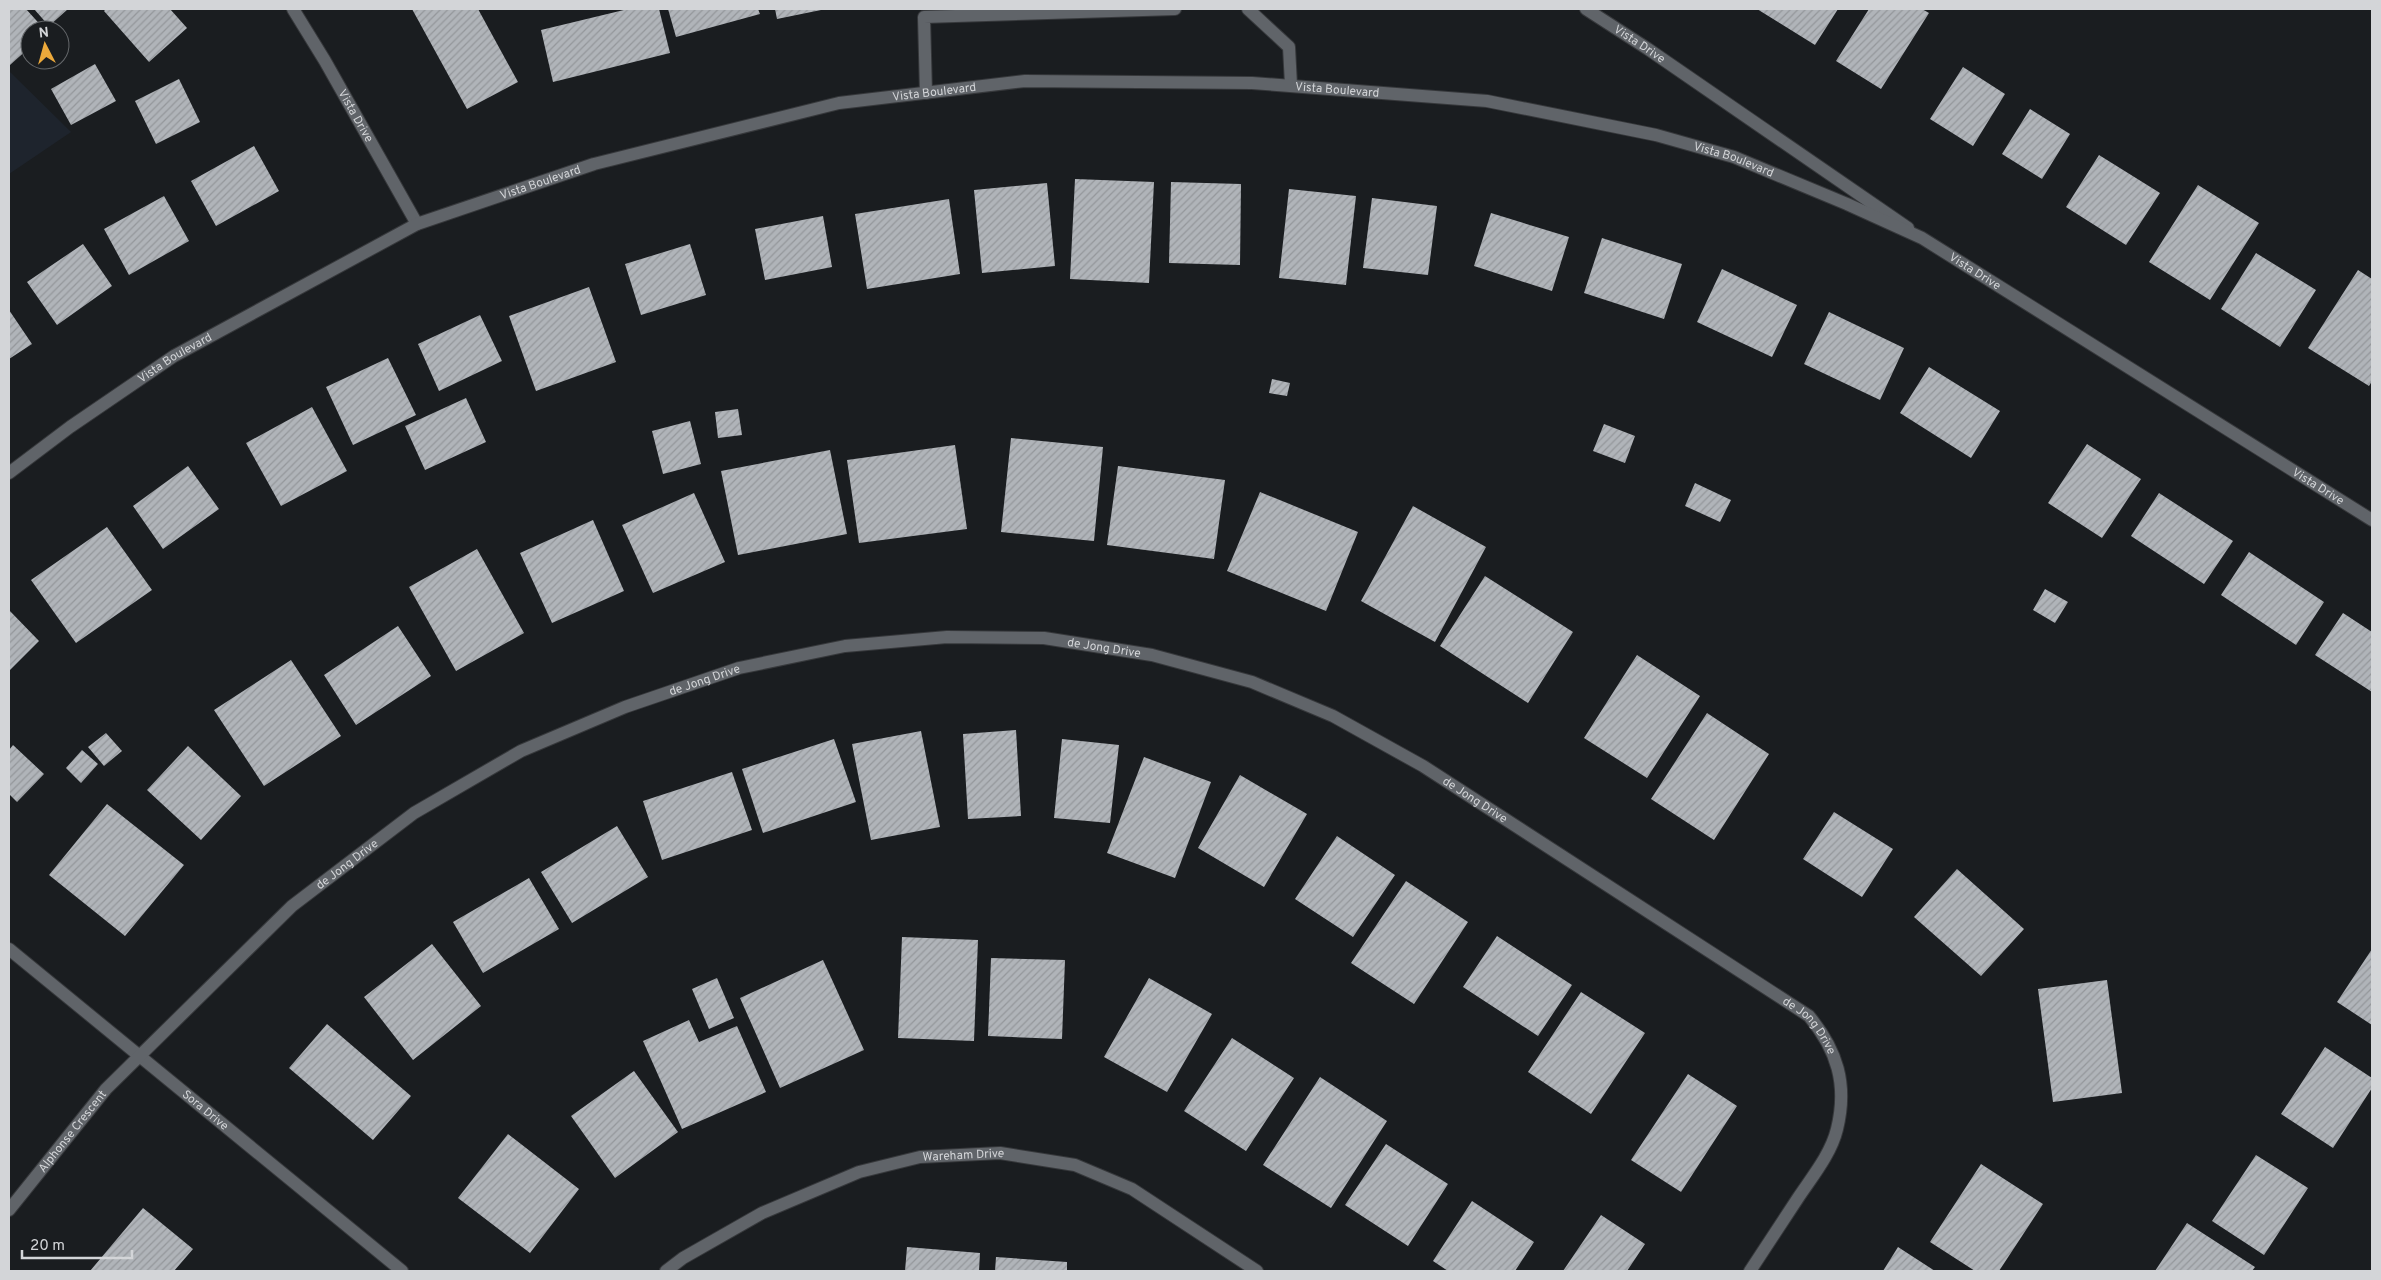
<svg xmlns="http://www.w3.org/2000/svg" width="2381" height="1280" viewBox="0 0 2381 1280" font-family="Overpass,sans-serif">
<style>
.built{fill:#1e242d}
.building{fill:url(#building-hatch)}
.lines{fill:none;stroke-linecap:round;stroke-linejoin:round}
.lane-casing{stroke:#36383b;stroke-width:14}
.street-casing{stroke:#36383b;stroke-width:14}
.secondary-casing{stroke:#36383b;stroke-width:14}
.lane{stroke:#606469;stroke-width:12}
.street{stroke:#606469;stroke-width:12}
.secondary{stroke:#606469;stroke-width:12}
.labels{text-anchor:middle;stroke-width:5;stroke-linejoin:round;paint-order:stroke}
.street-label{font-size:12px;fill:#d3d5d8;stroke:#1a1d20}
</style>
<defs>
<pattern id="building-hatch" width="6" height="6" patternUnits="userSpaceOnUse" patternTransform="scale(1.25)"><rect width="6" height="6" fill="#b0b4b9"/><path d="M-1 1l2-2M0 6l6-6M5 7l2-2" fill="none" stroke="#94979b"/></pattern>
</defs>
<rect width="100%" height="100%" fill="#1a1d20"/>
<path class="built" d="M 9,71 L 71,132 L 9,174 Z"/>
<path class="building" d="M 11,9 L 26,9 L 45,30 L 30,30 L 30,47 L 10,65 L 9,11 Z
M 34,9 L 68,9 L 49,26 Z
M 106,9 L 170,9 L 187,28 L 149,62 L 104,11 Z
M 412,9 L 478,9 L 518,82 L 467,109 Z
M 628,9 L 659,9 L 670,53 L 553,82 L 541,30 Z
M 668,9 L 758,9 L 760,14 L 676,37 Z
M 775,9 L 821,9 L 821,10 L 777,19 Z
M 1757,9 L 1838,9 L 1815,45 Z
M 1869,9 L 1922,9 L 1929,13 L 1881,89 L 1836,61 Z
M 95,64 L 116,101 L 71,125 L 51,89 Z
M 1963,67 L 2005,94 L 1973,146 L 1930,119 Z
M 179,79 L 200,122 L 156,144 L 135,101 Z
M 2030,109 L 2070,134 L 2042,179 L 2002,154 Z
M 254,146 L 279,191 L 216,226 L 191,181 Z
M 2099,155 L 2160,193 L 2126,245 L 2066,207 Z
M 1075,179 L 1154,182 L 1149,283 L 1070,279 Z
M 1171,182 L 1241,184 L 1240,265 L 1169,263 Z
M 1047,183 L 1055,266 L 982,273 L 974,190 Z
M 2198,185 L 2259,223 L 2210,300 L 2149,262 Z
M 1289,189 L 1356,196 L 1346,285 L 1279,278 Z
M 164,196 L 189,241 L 129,275 L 104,229 Z
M 1372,198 L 1437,206 L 1428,275 L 1363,268 Z
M 949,199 L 960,274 L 867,289 L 855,214 Z
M 1491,213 L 1569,237 L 1552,291 L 1474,266 Z
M 823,216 L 832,267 L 765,280 L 755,229 Z
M 1602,238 L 1682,264 L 1664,319 L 1584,293 Z
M 83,244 L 112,286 L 57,325 L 27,282 Z
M 690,244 L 706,295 L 641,315 L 625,264 Z
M 2256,253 L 2316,290 L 2280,347 L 2221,309 Z
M 1722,269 L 1797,305 L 1772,357 L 1697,322 Z
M 2358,270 L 2372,279 L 2372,381 L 2369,386 L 2308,348 Z
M 589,287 L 616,362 L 536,391 L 509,316 Z
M 9,310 L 32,344 L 9,359 Z
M 1829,312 L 1904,348 L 1880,400 L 1804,364 Z
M 480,315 L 502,361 L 439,391 L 418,344 Z
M 388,358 L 416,415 L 353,445 L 326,387 Z
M 1929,367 L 2000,411 L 1971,458 L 1900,413 Z
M 1272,379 L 1290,383 L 1287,396 L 1269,393 Z
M 466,398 L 486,442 L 425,470 L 405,426 Z
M 312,407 L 347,471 L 281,506 L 246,443 Z
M 738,409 L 742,435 L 718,438 L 715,412 Z
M 690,421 L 701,464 L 663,474 L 652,431 Z
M 1604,424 L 1635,436 L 1625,463 L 1593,451 Z
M 1011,438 L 1103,447 L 1094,541 L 1001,532 Z
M 2087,444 L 2141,479 L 2102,538 L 2048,503 Z
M 955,445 L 967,529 L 859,543 L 847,460 Z
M 830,450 L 847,534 L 738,555 L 721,471 Z
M 188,466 L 219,509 L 163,549 L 133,506 Z
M 1118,466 L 1225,480 L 1214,559 L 1107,545 Z
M 1695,483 L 1731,500 L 1720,522 L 1685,506 Z
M 1260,492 L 1358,532 L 1326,611 L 1227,571 Z
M 694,493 L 725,562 L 653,593 L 622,525 Z
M 2159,493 L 2233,541 L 2204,584 L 2131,536 Z
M 1413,506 L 1486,547 L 1435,642 L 1361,601 Z
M 593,520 L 624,591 L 552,623 L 520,553 Z
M 107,527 L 152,590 L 76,643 L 31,580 Z
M 477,549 L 524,633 L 456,671 L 409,587 Z
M 2249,552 L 2324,602 L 2296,645 L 2221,595 Z
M 1485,576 L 1573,632 L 1528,703 L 1440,646 Z
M 2045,589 L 2068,602 L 2055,623 L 2033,610 Z
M 9,610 L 39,641 L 9,671 Z
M 2343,613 L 2372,632 L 2372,692 L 2315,655 Z
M 398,626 L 431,676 L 356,725 L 324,675 Z
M 1637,655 L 1700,696 L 1647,778 L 1584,738 Z
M 291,660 L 341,736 L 264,786 L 214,710 Z
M 1707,713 L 1769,754 L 1714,840 L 1651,799 Z
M 1016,730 L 1021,816 L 968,819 L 963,734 Z
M 921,731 L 940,827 L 871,840 L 852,744 Z
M 106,733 L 122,751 L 104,766 L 88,747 Z
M 834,739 L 856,802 L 763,833 L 742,769 Z
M 1062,739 L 1119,745 L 1110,823 L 1054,818 Z
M 13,745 L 44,774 L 17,802 L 9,794 L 9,750 Z
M 188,746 L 241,796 L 201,840 L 147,790 Z
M 82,750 L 98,764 L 81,783 L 66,768 Z
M 1144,757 L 1211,782 L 1175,878 L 1107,853 Z
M 732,772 L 752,830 L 662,860 L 643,801 Z
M 1240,775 L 1307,814 L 1264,887 L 1198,848 Z
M 107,804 L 184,865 L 125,936 L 49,875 Z
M 1834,812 L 1893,849 L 1862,897 L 1803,859 Z
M 617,826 L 648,877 L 572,923 L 541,872 Z
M 1337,836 L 1395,875 L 1353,937 L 1295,899 Z
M 1957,869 L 2024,929 L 1981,976 L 1914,917 Z
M 529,878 L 559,929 L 483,973 L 453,922 Z
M 1406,881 L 1468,922 L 1414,1004 L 1351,963 Z
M 1497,936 L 1572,985 L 1538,1036 L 1463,987 Z
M 902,937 L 978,940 L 974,1041 L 898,1038 Z
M 432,944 L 481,1006 L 413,1060 L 364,997 Z
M 2372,949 L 2372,1025 L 2337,1002 Z
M 991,958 L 1065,960 L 1062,1039 L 988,1036 Z
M 823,960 L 864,1050 L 780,1088 L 740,998 Z
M 717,978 L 734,1018 L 709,1029 L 692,989 Z
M 1149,978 L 1212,1014 L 1167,1092 L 1104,1057 Z
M 2107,980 L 2122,1093 L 2053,1102 L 2038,989 Z
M 1581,992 L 1645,1033 L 1591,1114 L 1528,1072 Z
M 689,1020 L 699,1042 L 737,1026 L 766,1092 L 682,1129 L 643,1041 Z
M 327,1024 L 411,1096 L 373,1140 L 289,1068 Z
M 1232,1038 L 1294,1078 L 1246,1151 L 1184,1111 Z
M 2325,1047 L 2372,1078 L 2372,1088 L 2333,1148 L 2281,1114 Z
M 634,1071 L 678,1132 L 615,1178 L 571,1116 Z
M 1688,1074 L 1737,1106 L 1681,1192 L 1631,1160 Z
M 1320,1077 L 1387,1121 L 1331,1208 L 1263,1165 Z
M 508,1134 L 579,1189 L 530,1253 L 458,1198 Z
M 1386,1144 L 1448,1184 L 1408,1246 L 1345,1205 Z
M 2256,1155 L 2308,1188 L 2264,1255 L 2212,1221 Z
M 1981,1164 L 2043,1204 L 1999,1271 L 1975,1271 L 1930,1242 Z
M 1472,1201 L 1534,1242 L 1515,1271 L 1448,1271 L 1433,1261 Z
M 143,1208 L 193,1249 L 174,1271 L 90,1271 Z
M 1601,1215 L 1645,1244 L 1627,1271 L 1563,1271 Z
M 2187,1223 L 2255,1267 L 2252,1271 L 2155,1271 Z
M 907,1247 L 980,1253 L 979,1271 L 905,1271 Z
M 1898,1247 L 1935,1271 L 1883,1271 Z
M 996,1257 L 1067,1262 L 1067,1271 L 995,1271 Z"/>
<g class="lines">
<defs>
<path id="lane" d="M 1248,9 L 1289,47 L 1291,85
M 926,93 L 924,17 L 1175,9"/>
<g id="street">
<path id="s1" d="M 293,9 L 325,61 L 417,224"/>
<path id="s2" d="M 1586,9 L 1648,49 L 1908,228"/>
<path id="s3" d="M 9,949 L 402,1271"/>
<path id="s4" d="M 9,1210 L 106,1089 L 292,906 L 414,813 L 521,751 L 625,707 L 739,668 L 845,646 L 947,637 L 1044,638 L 1152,655 L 1252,682 L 1333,716 L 1423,766 L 1809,1016 C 1837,1050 1848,1084 1837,1129 C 1831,1154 1812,1177 1798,1198 C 1782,1222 1766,1247 1750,1271"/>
<path id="s5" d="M 666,1271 L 683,1258 L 762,1213 L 859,1172 L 920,1157 L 1000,1153 L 1075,1165 L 1132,1189 L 1257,1271"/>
</g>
<g id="secondary">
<path id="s6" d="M 9,473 L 70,427 L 174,356 L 417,224 L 594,164 L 839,103 L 1025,81 L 1252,83 L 1487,101 L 1656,135 L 1734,157 L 1847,204 L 1922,238 L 2372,520"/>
</g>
</defs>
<use href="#lane" class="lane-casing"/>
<use href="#street" class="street-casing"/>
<use href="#secondary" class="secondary-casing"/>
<use href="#lane" class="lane"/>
<use href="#street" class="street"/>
<use href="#secondary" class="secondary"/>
</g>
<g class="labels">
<g class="street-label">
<text dy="4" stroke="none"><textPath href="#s2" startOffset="64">Vista Drive</textPath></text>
<text dy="4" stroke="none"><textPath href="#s6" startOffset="1418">Vista Boulevard</textPath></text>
<text dy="4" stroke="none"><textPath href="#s6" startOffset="1014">Vista Boulevard</textPath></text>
<text dy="4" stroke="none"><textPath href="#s1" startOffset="124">Vista Drive</textPath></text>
<text dy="4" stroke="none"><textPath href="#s6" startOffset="1822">Vista Boulevard</textPath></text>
<text dy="4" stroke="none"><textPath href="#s6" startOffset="609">Vista Boulevard</textPath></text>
<text dy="4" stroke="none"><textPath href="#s6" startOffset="2089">Vista Drive</textPath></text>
<text dy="4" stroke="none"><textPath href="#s6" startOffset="202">Vista Boulevard</textPath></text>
<text dy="4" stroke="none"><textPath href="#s6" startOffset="2494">Vista Drive</textPath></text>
<text dy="4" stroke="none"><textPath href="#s4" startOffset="1295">de Jong Drive</textPath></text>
<text dy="4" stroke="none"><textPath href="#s4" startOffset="890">de Jong Drive</textPath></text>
<text dy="4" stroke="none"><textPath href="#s4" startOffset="1700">de Jong Drive</textPath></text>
<text dy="4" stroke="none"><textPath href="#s4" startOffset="485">de Jong Drive</textPath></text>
<text dy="4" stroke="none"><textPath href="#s4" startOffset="2105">de Jong Drive</textPath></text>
<text dy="4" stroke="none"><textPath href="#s3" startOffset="254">Sora Drive</textPath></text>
<text dy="4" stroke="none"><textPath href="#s4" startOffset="101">Alphonse Crescent</textPath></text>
<text dy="4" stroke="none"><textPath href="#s5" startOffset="324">Wareham Drive</textPath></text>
</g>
</g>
<rect width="2381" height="1280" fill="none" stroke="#d3d5d8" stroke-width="20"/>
<g transform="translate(45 45) rotate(354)"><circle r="24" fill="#1a1d20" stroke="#64676a"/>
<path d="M0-4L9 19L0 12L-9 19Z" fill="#eca93b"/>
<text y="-8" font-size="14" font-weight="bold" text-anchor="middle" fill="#d3d5d8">N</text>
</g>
<path d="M22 1250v8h110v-8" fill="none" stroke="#d3d5d8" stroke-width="2.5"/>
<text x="30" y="1250" font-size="15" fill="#d3d5d8" stroke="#1a1d20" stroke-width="4" paint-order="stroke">20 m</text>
</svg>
